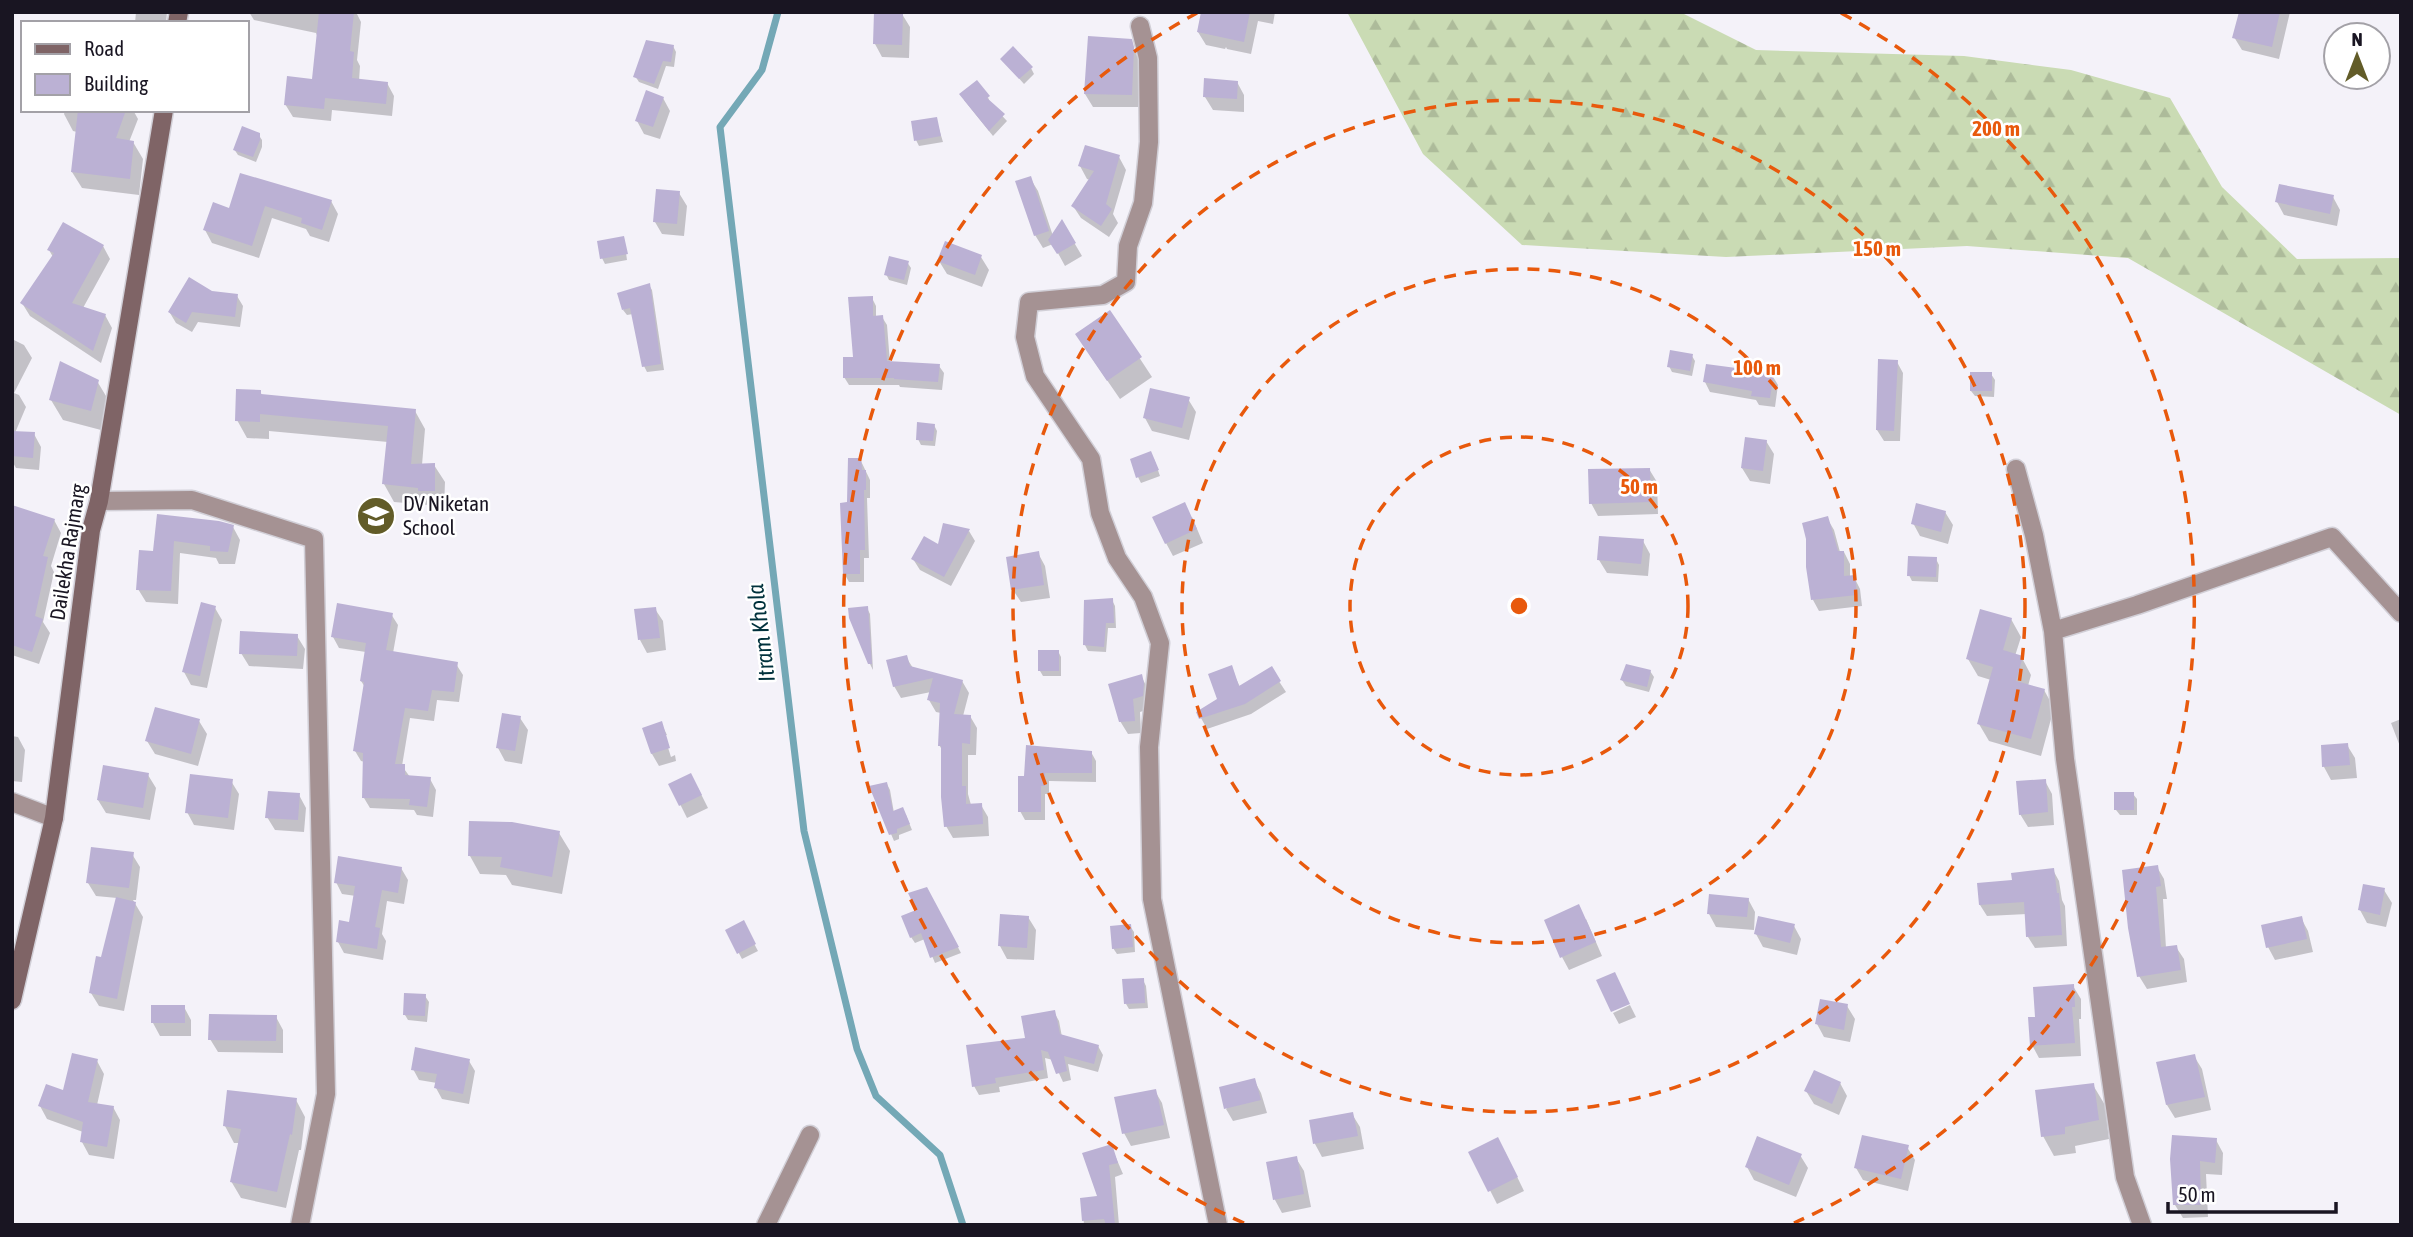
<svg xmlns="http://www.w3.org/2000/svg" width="2413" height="1237" viewBox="0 0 2413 1237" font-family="'Asap Condensed',sans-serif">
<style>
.forest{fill:url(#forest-firs)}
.shadow{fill:#0003}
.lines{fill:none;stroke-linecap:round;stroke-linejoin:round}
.stream{stroke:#74a8b6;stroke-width:7}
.building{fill:#bbb1d4}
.minor-casing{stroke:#d1cfd7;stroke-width:21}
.secondary-casing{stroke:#d1cfd7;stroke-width:21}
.minor{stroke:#a59293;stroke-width:18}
.secondary{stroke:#7f6466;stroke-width:18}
.ring{fill:none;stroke:#e8590c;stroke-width:3.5;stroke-dasharray:12 9}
.labels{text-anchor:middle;stroke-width:5;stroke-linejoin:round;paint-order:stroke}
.poi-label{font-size:21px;fill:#191522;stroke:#fff;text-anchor:start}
.street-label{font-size:21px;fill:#191522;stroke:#fff}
.water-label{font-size:23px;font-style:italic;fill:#00313c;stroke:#fff}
.centre{fill:#e8590c;stroke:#fff;stroke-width:3.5}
.ring-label{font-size:21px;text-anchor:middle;font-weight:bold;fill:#e8590c;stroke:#fff;stroke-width:5;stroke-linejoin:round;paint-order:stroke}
</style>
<defs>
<pattern id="forest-firs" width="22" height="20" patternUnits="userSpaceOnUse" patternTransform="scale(1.75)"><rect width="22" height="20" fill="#cadbb4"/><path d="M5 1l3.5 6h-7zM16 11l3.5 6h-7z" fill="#adbb9a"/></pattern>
</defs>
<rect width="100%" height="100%" fill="#f4f2f9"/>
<path class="forest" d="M 1347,12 L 1680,12 L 1756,50 L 1964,56 L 2071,70 L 2170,98 L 2222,187 L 2297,259 L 2401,258 L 2401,415 L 2128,258 L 1967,246 L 1726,257 L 1522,245 L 1423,154 Z"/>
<path class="shadow" d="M 136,12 L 167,12 L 166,23 L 135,23 Z
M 249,12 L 356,12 L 361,22 L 357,60 L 360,66 L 359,81 L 387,83 L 394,96 L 392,116 L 332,110 L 331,121 L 293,117 L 285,104 L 313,81 L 318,38 L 316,33 L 254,20 Z
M 1202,12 L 1275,12 L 1273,24 L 1258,21 L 1251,54 L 1227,49 L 1226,47 L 1225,49 L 1206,45 L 1198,32 Z
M 2240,12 L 2290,12 L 2279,59 L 2242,50 L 2234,37 Z
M 902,14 L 910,27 L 909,58 L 882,57 L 875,44 Z
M 1130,41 L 1140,62 L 1138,107 L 1093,107 L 1085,94 Z
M 673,46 L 676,52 L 674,67 L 666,66 L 658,89 L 639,82 L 635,76 Z
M 1002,59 L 1031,68 L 1034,74 L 1024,84 Z
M 1237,82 L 1244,95 L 1244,112 L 1213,110 L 1205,97 Z
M 988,97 L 990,103 L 1007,121 L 993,136 L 964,100 Z
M 663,98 L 670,111 L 660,139 L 644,134 L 637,121 Z
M 65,110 L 133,110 L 138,119 L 129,142 L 133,142 L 143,159 L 139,195 L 82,188 L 72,172 L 77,132 L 73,131 L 64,114 Z
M 936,119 L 943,142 L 919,146 L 916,140 Z
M 258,134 L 262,140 L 262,147 L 256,162 L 238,155 L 234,149 Z
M 1119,157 L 1126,170 L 1113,214 L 1118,223 L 1109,237 L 1081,218 L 1073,206 L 1090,180 L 1087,179 L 1080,166 Z
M 242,175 L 331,201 L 338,214 L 329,242 L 310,236 L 306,229 L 272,218 L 259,258 L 212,243 L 205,230 L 230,210 Z
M 1030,178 L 1038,191 L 1053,236 L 1062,222 L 1082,256 L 1065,266 L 1053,244 L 1043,248 L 1035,235 Z
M 679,193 L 687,206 L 684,236 L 662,234 L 655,222 Z
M 2333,197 L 2340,210 L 2337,226 L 2284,215 L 2277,202 Z
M 624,238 L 627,260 L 605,264 L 602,258 Z
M 103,246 L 110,259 L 83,308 L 105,315 L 112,328 L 101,363 L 30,316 L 22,303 L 53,257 L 49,250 Z
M 981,257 L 989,270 L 982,287 L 947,274 L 939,261 Z
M 907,262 L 911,268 L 907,285 L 889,280 L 886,274 Z
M 649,285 L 652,290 L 664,370 L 647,372 L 644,366 L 633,314 L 627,315 L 623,310 Z
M 212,293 L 237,296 L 243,306 L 240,327 L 198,322 L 192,332 L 176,323 L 170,313 Z
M 872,298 L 876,306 L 876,317 L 882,317 L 887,325 L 890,363 L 939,366 L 944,373 L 942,390 L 900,387 L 899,385 L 849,385 L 844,377 L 855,359 Z
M 1110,313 L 1152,377 L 1120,399 L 1089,354 Z
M 12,339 L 24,345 L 32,358 L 14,393 L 19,395 L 26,407 L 15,433 L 34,434 L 41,447 L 39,470 L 16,468 L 12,461 Z
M 1692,356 L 1695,361 L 1692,376 L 1672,372 L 1669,366 Z
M 1897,362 L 1903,373 L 1900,441 L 1884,441 L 1877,430 Z
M 1991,374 L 1995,380 L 1994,397 L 1975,396 L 1971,391 Z
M 1772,375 L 1778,385 L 1775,407 L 1759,405 L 1756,400 L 1710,392 L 1705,382 Z
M 97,381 L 109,401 L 101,430 L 63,420 L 51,400 Z
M 260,392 L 263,396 L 415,411 L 425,429 L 422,465 L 434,465 L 445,482 L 444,508 L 430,508 L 429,505 L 394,502 L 384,484 L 388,442 L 269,431 L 269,439 L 247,438 L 237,420 Z
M 1188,399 L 1196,412 L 1189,440 L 1152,431 L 1145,418 Z
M 934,425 L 937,431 L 935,446 L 921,445 L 918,439 Z
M 1766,441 L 1774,454 L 1770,484 L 1750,481 L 1742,468 Z
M 860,459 L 870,480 L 870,498 L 867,498 L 869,558 L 864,558 L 864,582 L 849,582 L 844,573 L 849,504 Z
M 1154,459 L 1160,476 L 1141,483 L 1138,477 Z
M 1649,469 L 1657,482 L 1658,514 L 1598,516 L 1591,503 Z
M 1945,512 L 1953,525 L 1948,544 L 1920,536 L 1913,523 Z
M 159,516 L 233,527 L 240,540 L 235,564 L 219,564 L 216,558 L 180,553 L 178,604 L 146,602 L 138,589 L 154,553 Z
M 1192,517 L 1203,543 L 1173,556 L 1166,543 Z
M 1827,518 L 1834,530 L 1840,552 L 1844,552 L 1850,564 L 1850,578 L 1854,577 L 1860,589 L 1862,606 L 1819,611 L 1813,600 Z
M 54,520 L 61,533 L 51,566 L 54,572 L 43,622 L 50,633 L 39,664 L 12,655 L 12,614 Z
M 969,531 L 975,541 L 951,586 L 920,570 L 913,559 Z
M 1643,541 L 1650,554 L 1648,576 L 1607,573 L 1599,560 Z
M 1038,553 L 1045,566 L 1050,598 L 1021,602 L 1013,590 L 1008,558 Z
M 1936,559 L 1939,565 L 1938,582 L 1912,581 L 1909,575 Z
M 1112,600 L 1115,606 L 1116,628 L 1108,628 L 1106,652 L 1088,651 L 1085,645 Z
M 215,608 L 222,620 L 207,688 L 191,685 L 184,672 Z
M 867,608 L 870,614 L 873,670 L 870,664 Z
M 655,609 L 663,621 L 666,650 L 647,653 L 640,640 Z
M 391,614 L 398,625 L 393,653 L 456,664 L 463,675 L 459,702 L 437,700 L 434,721 L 410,718 L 402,766 L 410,777 L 430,779 L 436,790 L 433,817 L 417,815 L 414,810 L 370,808 L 364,798 L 365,762 L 361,761 L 355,751 L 365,687 L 361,681 L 366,652 L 339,648 L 333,637 Z
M 2011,619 L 2021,637 L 2015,656 L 2022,658 L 2031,675 L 2028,686 L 2044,690 L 2054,708 L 2041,756 L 1989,741 L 1979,724 L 1991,680 L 1978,676 L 1968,659 Z
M 297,636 L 305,649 L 303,669 L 249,666 L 241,653 Z
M 1058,651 L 1061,657 L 1061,676 L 1043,676 L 1040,671 Z
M 906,657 L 913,668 L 962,681 L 969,693 L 963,716 L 970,716 L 977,728 L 976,755 L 968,755 L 968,794 L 971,805 L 981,805 L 988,817 L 989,836 L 953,838 L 946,826 L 943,751 L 939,745 L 941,713 L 936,712 L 929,700 L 931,692 L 901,698 L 894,686 Z
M 1231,668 L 1240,687 L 1271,669 L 1286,692 L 1251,714 L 1207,729 L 1201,718 L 1219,700 Z
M 1650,671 L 1654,677 L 1649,692 L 1626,686 L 1622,680 Z
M 1141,676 L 1148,689 L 1149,709 L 1140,712 L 1141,733 L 1128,734 L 1120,721 Z
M 520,718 L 528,730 L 522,764 L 505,761 L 498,748 Z
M 2401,719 L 2401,749 L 2391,723 Z
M 199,721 L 207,734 L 198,766 L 155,754 L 147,741 Z
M 661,723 L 667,735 L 664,735 L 671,757 L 675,755 L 676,761 L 659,766 L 652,754 L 644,729 Z
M 12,736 L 18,737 L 25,750 L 22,782 L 12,781 Z
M 2347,745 L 2355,758 L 2357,778 L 2331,780 L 2324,767 L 2322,747 Z
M 1091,752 L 1096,761 L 1096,782 L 1049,781 L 1049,794 L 1045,794 L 1045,820 L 1025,820 L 1020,811 L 1026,777 Z
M 148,775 L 156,788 L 150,820 L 106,813 L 98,800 Z
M 231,781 L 239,794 L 234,830 L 194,825 L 187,812 Z
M 2045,781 L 2052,794 L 2054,825 L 2028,827 L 2020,814 Z
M 670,784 L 698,788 L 708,808 L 687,818 Z
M 887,784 L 890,790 L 894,813 L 906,815 L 912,830 L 899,835 L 899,839 L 894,841 L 871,787 Z
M 2133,794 L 2137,799 L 2137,815 L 2120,815 L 2116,810 Z
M 299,795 L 306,808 L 304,832 L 275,830 L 267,817 Z
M 559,833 L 570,851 L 562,894 L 512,885 L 506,875 L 480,874 L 470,856 Z
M 132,854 L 140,867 L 136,900 L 133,900 L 143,917 L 124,1011 L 99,1006 L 91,993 L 102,959 L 117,898 L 96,896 L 88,883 Z
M 2157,867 L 2164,879 L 2167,899 L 2163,899 L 2166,948 L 2176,947 L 2184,959 L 2187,982 L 2147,989 L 2139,976 Z
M 401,868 L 408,880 L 404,904 L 387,901 L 382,934 L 386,941 L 383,960 L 344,953 L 338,942 L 351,924 L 356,896 L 342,894 L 336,882 Z
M 2053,870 L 2059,881 L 2062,900 L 2065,906 L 2067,946 L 2035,948 L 2028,937 L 2027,914 L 1987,916 L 1980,905 L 1979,884 L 2014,882 Z
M 927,889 L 961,953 L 935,963 L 925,939 L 915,943 L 911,937 Z
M 2384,890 L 2392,903 L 2386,927 L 2367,923 L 2360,910 Z
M 1748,899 L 1755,912 L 1754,930 L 1716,927 L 1709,914 Z
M 1028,917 L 1036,930 L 1034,960 L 1007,959 L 1000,946 Z
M 2301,918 L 2308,931 L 2313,952 L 2275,960 L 2268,947 Z
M 1586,919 L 1602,956 L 1569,970 L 1562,957 Z
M 743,923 L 758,951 L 742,959 L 727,931 Z
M 1130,926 L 1134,932 L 1135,952 L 1117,954 L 1113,948 Z
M 1794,926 L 1801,939 L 1797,955 L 1763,947 L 1756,934 Z
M 1143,980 L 1146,986 L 1148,1008 L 1129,1009 L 1126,1004 Z
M 2073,986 L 2081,999 L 2081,1019 L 2079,1019 L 2081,1056 L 2039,1058 L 2032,1045 L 2037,1018 Z
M 425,996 L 429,1002 L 427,1022 L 408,1020 L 405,1015 Z
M 1630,1005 L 1636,1017 L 1619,1024 L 1613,1013 Z
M 1847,1006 L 1855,1019 L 1850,1042 L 1824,1037 L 1817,1024 Z
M 184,1007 L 191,1020 L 191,1036 L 160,1036 L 153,1023 Z
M 1054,1012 L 1059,1021 L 1062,1037 L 1098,1046 L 1103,1055 L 1098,1072 L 1068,1064 L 1071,1080 L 1063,1082 L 1053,1060 L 1045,1058 L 1048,1078 L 999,1087 L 1000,1092 L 979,1095 L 974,1086 L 1027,1040 Z
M 276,1017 L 283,1030 L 283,1053 L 218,1052 L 210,1039 Z
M 2194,1056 L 2202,1069 L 2211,1110 L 2175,1118 L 2167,1105 L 2158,1063 Z
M 97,1061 L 104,1074 L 97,1105 L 113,1107 L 120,1120 L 114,1159 L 89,1155 L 82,1142 L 83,1132 L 47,1119 L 40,1106 L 64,1092 Z
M 469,1061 L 475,1071 L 469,1104 L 442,1099 L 436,1088 L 437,1083 L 419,1080 L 413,1069 Z
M 1254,1080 L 1261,1093 L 1267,1113 L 1233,1121 L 1226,1109 Z
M 1840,1083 L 1847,1096 L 1839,1115 L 1814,1104 L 1806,1091 Z
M 2093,1085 L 2105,1105 L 2109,1139 L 2075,1146 L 2076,1153 L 2054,1156 L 2043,1136 Z
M 1155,1091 L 1162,1103 L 1170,1138 L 1131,1146 L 1124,1133 Z
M 296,1100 L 305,1117 L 301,1150 L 299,1150 L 286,1208 L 241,1198 L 231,1181 L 240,1143 L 234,1143 L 225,1126 Z
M 1352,1114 L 1360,1127 L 1364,1149 L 1322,1157 L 1315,1144 L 1311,1122 Z
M 2216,1140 L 2223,1153 L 2222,1175 L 2206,1174 L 2208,1217 L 2183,1218 L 2175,1205 L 2172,1159 Z
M 1111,1146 L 1123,1174 L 1115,1177 L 1119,1225 L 1084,1225 L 1082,1199 L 1099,1198 Z
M 1907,1147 L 1915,1160 L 1908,1191 L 1863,1180 L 1856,1168 Z
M 1505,1152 L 1524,1191 L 1497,1204 L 1471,1153 Z
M 1800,1155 L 1808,1168 L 1796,1197 L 1754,1180 L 1747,1167 Z
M 1296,1158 L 1304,1171 L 1311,1207 L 1282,1213 L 1275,1200 L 1268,1163 Z"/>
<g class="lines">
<path class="stream" d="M 778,12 L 762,70 L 720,127 L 804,831 L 857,1049 L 876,1096 L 940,1155 L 963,1225"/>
</g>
<path class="building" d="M 319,12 L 354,12 L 350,51 L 354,52 L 352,78 L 388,82 L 386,104 L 325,98 L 324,109 L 284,105 L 287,76 L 312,79 Z
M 874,12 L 903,13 L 902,45 L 873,44 Z
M 1201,12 L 1250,12 L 1244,42 L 1197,32 Z
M 2239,12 L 2280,12 L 2272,47 L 2232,38 Z
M 1088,36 L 1132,39 L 1134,47 L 1132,95 L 1084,94 Z
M 646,40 L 674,45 L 671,62 L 663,61 L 654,84 L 633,77 Z
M 1013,46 L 1033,67 L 1019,79 L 1000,59 Z
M 1204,78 L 1238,81 L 1237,99 L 1203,97 Z
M 977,80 L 990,96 L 987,98 L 1005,114 L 989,131 L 959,94 Z
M 646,90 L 664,97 L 653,127 L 635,121 Z
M 78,110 L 126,110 L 116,138 L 134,141 L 130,179 L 71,172 Z
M 937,117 L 941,136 L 914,141 L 911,121 Z
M 242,126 L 260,133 L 260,140 L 253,157 L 233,150 Z
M 1085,145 L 1120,155 L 1106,204 L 1112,209 L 1101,226 L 1071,206 L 1094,171 L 1078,166 Z
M 240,173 L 332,200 L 322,230 L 301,223 L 302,218 L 265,206 L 252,246 L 203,230 L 213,202 L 229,208 Z
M 1031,176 L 1049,231 L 1034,236 L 1015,181 Z
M 2279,184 L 2334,195 L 2330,214 L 2275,202 Z
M 656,189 L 680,191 L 677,224 L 653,222 Z
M 1062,219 L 1076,243 L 1057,254 L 1048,240 Z
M 63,222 L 104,245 L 72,303 L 106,314 L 93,351 L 20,303 L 54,253 L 47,250 Z
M 624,236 L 628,254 L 600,259 L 597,241 Z
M 945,241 L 982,255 L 975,275 L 937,261 Z
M 889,256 L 909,261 L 904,280 L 884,275 Z
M 189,277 L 212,291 L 238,294 L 235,317 L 192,312 L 186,323 L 168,312 Z
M 650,283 L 661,364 L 642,367 L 630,308 L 622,310 L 617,293 Z
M 873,296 L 873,316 L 883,315 L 887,361 L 940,364 L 938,382 L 894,379 L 894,378 L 843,378 L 843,357 L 853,357 L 848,297 Z
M 1110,310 L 1142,357 L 1107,381 L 1075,334 Z
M 1670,350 L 1693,354 L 1690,371 L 1667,367 Z
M 1878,359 L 1898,360 L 1894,431 L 1876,430 Z
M 60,361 L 99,380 L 91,411 L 49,400 Z
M 1706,364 L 1774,373 L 1770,398 L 1751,396 L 1752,391 L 1703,382 Z
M 1970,372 L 1992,372 L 1992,391 L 1970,391 Z
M 1150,388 L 1190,397 L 1182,428 L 1143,418 Z
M 236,389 L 261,390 L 261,394 L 416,409 L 411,464 L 435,463 L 435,491 L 418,491 L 418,488 L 382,484 L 388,426 L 260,414 L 260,422 L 235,421 Z
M 917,422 L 935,424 L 933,441 L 916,440 Z
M 12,431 L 35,432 L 33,458 L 12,456 Z
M 1745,437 L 1767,440 L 1763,471 L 1741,468 Z
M 1151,451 L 1159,470 L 1136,478 L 1130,459 Z
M 848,458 L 861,458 L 862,470 L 866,470 L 866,490 L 864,490 L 865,550 L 860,550 L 860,574 L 843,574 L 840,503 L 847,502 Z
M 1650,468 L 1651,502 L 1589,504 L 1588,469 Z
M 1185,502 L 1197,529 L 1165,544 L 1152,517 Z
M 1916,503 L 1946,511 L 1941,532 L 1911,524 Z
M 12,505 L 55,519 L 43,556 L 48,557 L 35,616 L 43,619 L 32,652 L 12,645 Z
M 157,514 L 219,521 L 234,525 L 228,552 L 210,551 L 210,546 L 174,541 L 171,591 L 136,590 L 139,550 L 153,551 Z
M 1828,516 L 1838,551 L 1844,551 L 1844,576 L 1855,575 L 1857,595 L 1811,600 L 1806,567 L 1806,539 L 1802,523 Z
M 943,523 L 970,529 L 944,577 L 911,559 L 924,536 L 938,544 Z
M 1599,536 L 1644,539 L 1641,564 L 1597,560 Z
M 1039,551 L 1044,585 L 1011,590 L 1006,557 Z
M 1908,556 L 1937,557 L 1936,577 L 1907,576 Z
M 1113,598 L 1114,623 L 1106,623 L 1104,647 L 1083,645 L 1084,600 Z
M 201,602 L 216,606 L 200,676 L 182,672 Z
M 337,603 L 393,613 L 386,650 L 458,662 L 454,692 L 432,690 L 428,711 L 405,708 L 395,764 L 405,764 L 405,775 L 431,777 L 427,807 L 409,805 L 410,799 L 362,798 L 363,753 L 353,751 L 364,682 L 360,681 L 366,643 L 331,637 Z
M 868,606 L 872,664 L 868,664 L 849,618 L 848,608 Z
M 656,607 L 660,638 L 638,640 L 634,609 Z
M 1980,609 L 2012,618 L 2003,650 L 2023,656 L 2016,681 L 2045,689 L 2031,739 L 1977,724 L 1993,667 L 1966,659 Z
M 240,631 L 298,634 L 297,656 L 239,654 Z
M 1038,650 L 1059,650 L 1059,671 L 1038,671 Z
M 907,655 L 910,666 L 963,680 L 954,714 L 971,715 L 970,744 L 962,743 L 962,786 L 966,786 L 966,804 L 982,803 L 983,824 L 944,827 L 941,797 L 941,746 L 938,746 L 940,703 L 927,700 L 933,678 L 893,687 L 886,660 Z
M 1626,664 L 1651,670 L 1647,687 L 1620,680 Z
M 1232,665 L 1239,686 L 1272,666 L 1281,681 L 1245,704 L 1199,719 L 1196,712 L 1217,699 L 1208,674 Z
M 1142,674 L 1144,683 L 1143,696 L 1133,699 L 1135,721 L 1119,722 L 1108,684 Z
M 155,707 L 200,719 L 191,754 L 145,741 Z
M 502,713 L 521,716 L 515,751 L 496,748 Z
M 662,721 L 670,748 L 651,754 L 642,728 Z
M 2348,743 L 2350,765 L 2322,767 L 2321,745 Z
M 1026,745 L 1092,751 L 1092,773 L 1045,773 L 1045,786 L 1041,786 L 1041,812 L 1018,812 L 1018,776 L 1024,776 Z
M 103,765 L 149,773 L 143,808 L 97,800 Z
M 691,773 L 702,795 L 679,806 L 668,784 Z
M 190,774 L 233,779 L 228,818 L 185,813 Z
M 2046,779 L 2048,812 L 2019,815 L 2016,781 Z
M 887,782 L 893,811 L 903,807 L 910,824 L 897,829 L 897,833 L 889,835 L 869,786 Z
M 268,791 L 300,793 L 298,820 L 265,818 Z
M 2114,792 L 2134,792 L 2134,810 L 2114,810 Z
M 469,821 L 512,822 L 560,831 L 552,877 L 500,867 L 502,857 L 468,856 Z
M 91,847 L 134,852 L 129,888 L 86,883 Z
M 338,856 L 402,867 L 398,893 L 382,890 L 375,927 L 380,928 L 377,949 L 336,942 L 339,920 L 349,922 L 355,886 L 334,883 Z
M 2158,865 L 2161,886 L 2156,887 L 2161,947 L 2177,945 L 2181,970 L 2137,977 L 2128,928 L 2122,870 Z
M 2054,868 L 2057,893 L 2059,893 L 2062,935 L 2026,937 L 2024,902 L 1979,905 L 1977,883 L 2012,880 L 2011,873 Z
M 2363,884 L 2385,888 L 2380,915 L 2358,910 Z
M 927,887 L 959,947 L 930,958 L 921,933 L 910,938 L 901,916 L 916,910 L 908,893 Z
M 1709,894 L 1749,898 L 1747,917 L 1707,914 Z
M 116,897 L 136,902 L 117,999 L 89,993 L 96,956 L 101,957 Z
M 1579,904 L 1596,942 L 1560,958 L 1544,920 Z
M 1000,914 L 1029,916 L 1027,948 L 998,946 Z
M 1758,916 L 1795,924 L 1790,943 L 1754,934 Z
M 2302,916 L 2307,939 L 2266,948 L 2261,925 Z
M 744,920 L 756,944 L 737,954 L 725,930 Z
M 1131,924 L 1133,947 L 1112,949 L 1110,926 Z
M 1615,972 L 1630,1004 L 1611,1012 L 1596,980 Z
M 1144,978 L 1145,1003 L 1124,1004 L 1122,979 Z
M 2074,984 L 2075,1007 L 2072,1007 L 2075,1043 L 2030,1046 L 2028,1017 L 2035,1017 L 2033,987 Z
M 404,993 L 426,994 L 425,1016 L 403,1015 Z
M 1820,999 L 1848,1004 L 1844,1030 L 1815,1024 Z
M 151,1005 L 185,1005 L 185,1023 L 151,1023 Z
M 1055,1010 L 1060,1034 L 1099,1045 L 1094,1064 L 1064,1056 L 1067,1071 L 1056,1074 L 1048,1052 L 1041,1050 L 1044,1070 L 995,1078 L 996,1083 L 972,1087 L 966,1045 L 1025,1038 L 1021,1016 Z
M 209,1014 L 277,1015 L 276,1041 L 208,1040 Z
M 415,1047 L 470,1059 L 463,1094 L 434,1088 L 437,1074 L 411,1070 Z
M 72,1053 L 98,1059 L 88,1102 L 114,1106 L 107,1147 L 80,1142 L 83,1122 L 38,1106 L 46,1084 L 63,1090 Z
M 2195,1054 L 2205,1097 L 2166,1105 L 2156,1062 Z
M 1814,1070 L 1841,1082 L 1832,1104 L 1804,1091 Z
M 1255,1078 L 1261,1100 L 1224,1109 L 1219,1087 Z
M 2094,1083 L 2099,1120 L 2065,1127 L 2065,1134 L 2041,1137 L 2035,1090 Z
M 1156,1089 L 1164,1125 L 1122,1134 L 1114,1097 Z
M 227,1090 L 297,1098 L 292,1135 L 290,1134 L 277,1192 L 230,1182 L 241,1129 L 223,1126 Z
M 1353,1112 L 1358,1136 L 1313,1144 L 1309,1120 Z
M 1862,1135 L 1909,1145 L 1901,1179 L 1854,1168 Z
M 2172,1135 L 2217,1138 L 2215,1163 L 2200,1161 L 2201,1205 L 2173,1205 L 2170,1159 Z
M 1757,1136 L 1802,1154 L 1789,1185 L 1745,1167 Z
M 1498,1137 L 1518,1177 L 1488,1192 L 1468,1152 Z
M 1112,1144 L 1118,1163 L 1109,1165 L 1115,1225 L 1106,1225 L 1104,1219 L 1082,1221 L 1080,1198 L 1097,1196 L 1082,1153 Z
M 1297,1156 L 1304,1194 L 1273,1200 L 1266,1162 Z"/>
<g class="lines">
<defs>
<path id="minor" d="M 1140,26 L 1148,58 L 1149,142 L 1143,203 L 1128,246 L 1126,282 L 1103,295 L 1029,302 L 1025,337 L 1035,376 L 1091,459 L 1100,513 L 1117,558 L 1143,597 L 1160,643 L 1149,747 L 1152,899 L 1218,1225
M 2016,469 L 2034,535 L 2053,631 L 2065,759 L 2125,1177 L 2142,1225
M 99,501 L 192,500 L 314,539 L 326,1094 L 300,1225
M 2053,631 L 2137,605 L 2332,537 L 2401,613
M 12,802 L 54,818
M 766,1225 L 810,1135"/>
<path id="secondary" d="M 177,23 L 179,12
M 12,1000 L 54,818 L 91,530 L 99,501 L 164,110"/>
</defs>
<use href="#minor" class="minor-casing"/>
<use href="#secondary" class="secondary-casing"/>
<use href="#minor" class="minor"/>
<use href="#secondary" class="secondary"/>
</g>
<g class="ring">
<circle cx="1519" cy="606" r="169"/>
<circle cx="1519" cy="606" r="337"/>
<circle cx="1519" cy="606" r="506"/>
<path d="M1244 1223A675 675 0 0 1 1197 13M1841 13A675 675 0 0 1 1794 1223"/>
</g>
<defs>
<symbol id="school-disc" viewBox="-11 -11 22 22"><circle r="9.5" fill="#625c28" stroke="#fff"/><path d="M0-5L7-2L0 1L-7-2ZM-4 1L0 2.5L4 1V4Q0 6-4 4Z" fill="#fff"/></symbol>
</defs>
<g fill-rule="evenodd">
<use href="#school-disc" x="354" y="494" width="44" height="44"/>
</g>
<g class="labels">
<g class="poi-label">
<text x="403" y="511">DV Niketan<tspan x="403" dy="24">School</tspan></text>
</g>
<g class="street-label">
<text transform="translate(68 552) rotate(-81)" y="7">Dailekha Rajmarg</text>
</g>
<g class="water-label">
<text transform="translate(761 633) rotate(-97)" y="8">Itram Khola</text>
</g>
</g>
<circle cx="1519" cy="606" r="10" class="centre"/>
<g class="ring-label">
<text x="1996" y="136">200 m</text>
<text x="1877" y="256">150 m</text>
<text x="1757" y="375">100 m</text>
<text x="1639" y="494">50 m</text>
</g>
<rect width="2413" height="1237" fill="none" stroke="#191522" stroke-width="28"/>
<rect x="21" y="21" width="228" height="91" fill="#ffffff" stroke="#a3a1a7" stroke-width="2"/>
<rect x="35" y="44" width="35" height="10" fill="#7f6466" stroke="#a3a1a7" stroke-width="2"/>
<text x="84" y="56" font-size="21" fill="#191522">Road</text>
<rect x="35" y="74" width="35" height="21" fill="#bbb1d4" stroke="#a3a1a7" stroke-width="2"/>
<text x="84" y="91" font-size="21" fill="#191522">Building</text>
<g transform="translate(2357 56)"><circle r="33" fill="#ffffff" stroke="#a3a1a7" stroke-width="2"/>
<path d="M0-5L12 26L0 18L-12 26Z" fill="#625c28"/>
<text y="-10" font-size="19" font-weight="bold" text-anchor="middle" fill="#191522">N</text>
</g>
<path d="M2168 1202v10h168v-10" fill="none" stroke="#191522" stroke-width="3.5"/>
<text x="2178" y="1202" font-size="21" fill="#191522" stroke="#ffffff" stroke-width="5" paint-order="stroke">50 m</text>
</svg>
